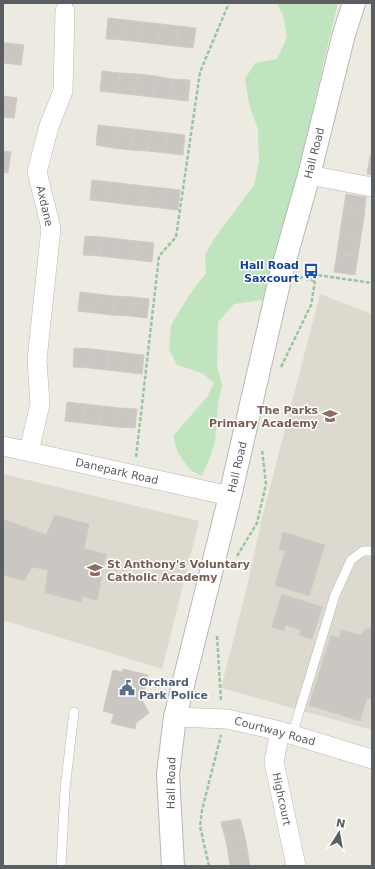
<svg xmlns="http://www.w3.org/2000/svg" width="375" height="869" viewBox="0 0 375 869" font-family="'DejaVu Sans',sans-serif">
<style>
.education{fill:#ddd9cf}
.green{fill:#bfe4be}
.building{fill:#cac6c1;stroke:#d1cbc0}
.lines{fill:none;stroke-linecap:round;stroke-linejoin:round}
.service-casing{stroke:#b4b8bc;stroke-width:10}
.minor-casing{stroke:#b4b8bc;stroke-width:20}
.tertiary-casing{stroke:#b4b8bc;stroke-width:24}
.path{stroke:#97c5a2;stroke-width:2.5;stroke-dasharray:4 2;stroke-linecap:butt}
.service{stroke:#fff;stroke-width:9}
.minor{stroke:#fff;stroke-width:19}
.tertiary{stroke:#fff;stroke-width:22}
.labels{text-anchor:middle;stroke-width:3;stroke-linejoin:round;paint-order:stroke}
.street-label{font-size:11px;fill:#5a5e62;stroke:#fff}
.transit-label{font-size:11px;font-weight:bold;fill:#164399;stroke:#fff;text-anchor:end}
.education-label{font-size:11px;font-weight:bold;fill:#785e54;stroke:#fff;text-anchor:end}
.service-label{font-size:11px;font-weight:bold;fill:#4e5e75;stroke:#fff;text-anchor:start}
</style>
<rect width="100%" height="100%" fill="#edeae1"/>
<path class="education" d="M 320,294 L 372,314 L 372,730 L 221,688 L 246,591 L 262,518 Z
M 3,474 L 199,521 L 162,669 L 3,620 Z"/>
<path class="green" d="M 277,3 L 338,3 L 323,65 L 303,155 L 263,300 L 234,304 L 218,322 L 217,366 L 222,385 L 218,403 L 215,442 L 209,460 L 202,476 L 190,470 L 178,453 L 173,436 L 207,397 L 214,383 L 202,373 L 177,365 L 169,349 L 171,325 L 190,294 L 206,273 L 205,255 L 214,239 L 254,185 L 259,161 L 258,129 L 249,104 L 245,79 L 255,63 L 277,59 L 287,37 L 283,15 Z"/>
<path class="building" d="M 108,18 L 126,20 L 123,40 L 106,39 Z
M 126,20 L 143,22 L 141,42 L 123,40 Z
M 143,22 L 161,24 L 158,44 L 141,42 Z
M 161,24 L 178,26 L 176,46 L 158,44 Z
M 178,26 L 196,28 L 193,48 L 176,46 Z
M 3,42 L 6,43 L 4,63 L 3,63 Z
M 6,43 L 24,45 L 21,65 L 4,63 Z
M 102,71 L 120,73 L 117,93 L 100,91 Z
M 120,73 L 137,74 L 135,95 L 117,93 Z
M 137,74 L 155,76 L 152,97 L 135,95 Z
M 155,76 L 172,79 L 170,99 L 152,97 Z
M 172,79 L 190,80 L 188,101 L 170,99 Z
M 3,96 L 17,98 L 14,118 L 3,117 Z
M 98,125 L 115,127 L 113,148 L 96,145 Z
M 115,127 L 133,129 L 131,150 L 113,148 Z
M 133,129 L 150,131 L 148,151 L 131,150 Z
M 150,131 L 168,133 L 166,153 L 148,151 Z
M 168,133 L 185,135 L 183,155 L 166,153 Z
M 3,151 L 11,152 L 8,173 L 3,172 Z
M 370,155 L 372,155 L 372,175 L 367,174 Z
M 92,180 L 110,182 L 108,202 L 90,200 Z
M 110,182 L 127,184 L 125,204 L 108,202 Z
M 127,184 L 145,186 L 143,206 L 125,204 Z
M 145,186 L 162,188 L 160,208 L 143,206 Z
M 162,188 L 180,190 L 178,210 L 160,208 Z
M 346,194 L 366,197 L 364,217 L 343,213 Z
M 343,213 L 364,217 L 361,236 L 340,233 Z
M 340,233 L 361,236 L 358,256 L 337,253 Z
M 85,236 L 102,237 L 100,256 L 83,255 Z
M 102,237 L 119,239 L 117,258 L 100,256 Z
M 119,239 L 137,241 L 135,260 L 117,258 Z
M 137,241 L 154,243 L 152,262 L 135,260 Z
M 337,253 L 358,256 L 355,275 L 334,272 Z
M 80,292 L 97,294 L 95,313 L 78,311 Z
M 97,294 L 114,296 L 112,315 L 95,313 Z
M 114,296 L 132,297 L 130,316 L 112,315 Z
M 132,297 L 149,299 L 147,318 L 130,316 Z
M 74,348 L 92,349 L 90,368 L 73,367 Z
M 92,349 L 109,351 L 107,370 L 90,368 Z
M 109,351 L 126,353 L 125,372 L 107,370 Z
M 126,353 L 144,355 L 142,374 L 125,372 Z
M 67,402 L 85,404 L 83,423 L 65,421 Z
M 85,404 L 102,406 L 100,425 L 83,423 Z
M 102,406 L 119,408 L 117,427 L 100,425 Z
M 119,408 L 137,409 L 135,428 L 117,427 Z
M 55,515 L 89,524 L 84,549 L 106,554 L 97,601 L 83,596 L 81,602 L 45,593 L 48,570 L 32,567 L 24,581 L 3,575 L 3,519 L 46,535 Z
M 283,532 L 325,545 L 309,596 L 275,585 L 285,551 L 279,549 Z
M 282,594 L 322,607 L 312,639 L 299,635 L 301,630 L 286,625 L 284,631 L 272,627 Z
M 372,627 L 372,699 L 367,698 L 360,721 L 309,705 L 331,635 L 339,638 L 341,630 L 360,635 L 366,629 Z
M 123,669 L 148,675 L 142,700 L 149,713 L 136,723 L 135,729 L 111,723 L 114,714 L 103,711 L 113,670 L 122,672 Z
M 240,819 L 244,833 L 225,837 L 221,822 Z
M 244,833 L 247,848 L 228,852 L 225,837 Z
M 247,848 L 249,861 L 230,865 L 228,852 Z
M 249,861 L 250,866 L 231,866 L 230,865 Z"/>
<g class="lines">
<defs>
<path id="service" d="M 292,735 L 335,595 L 351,560 L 363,551 L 372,551
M 61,866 L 65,789 L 74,712"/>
<path id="minor" d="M 309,175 L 372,187
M 3,446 L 230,496
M 29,451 L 40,404 L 37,360 L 51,228 L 37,172 L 49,126 L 63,91 L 65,11
M 175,717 L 227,719 L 280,731 L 372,759
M 280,731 L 274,762 L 296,866"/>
<path id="tertiary" d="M 173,866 L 168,774 L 175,717 L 230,496 L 281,274 L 309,175 L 344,34 L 354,3"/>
</defs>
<use href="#service" class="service-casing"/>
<use href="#minor" class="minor-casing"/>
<use href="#tertiary" class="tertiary-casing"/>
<path class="path" d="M 299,277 L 315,281 L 317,275 L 372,283
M 281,367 L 311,305 L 315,281
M 136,457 L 159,256 L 176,237 L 200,72 L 229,3
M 237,556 L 257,523 L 266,484 L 262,450
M 217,636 L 221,701
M 209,866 L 200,826 L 202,810 L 221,735"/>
<use href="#service" class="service"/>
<use href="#minor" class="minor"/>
<use href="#tertiary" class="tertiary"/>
</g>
<defs>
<symbol id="bus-bare" viewBox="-9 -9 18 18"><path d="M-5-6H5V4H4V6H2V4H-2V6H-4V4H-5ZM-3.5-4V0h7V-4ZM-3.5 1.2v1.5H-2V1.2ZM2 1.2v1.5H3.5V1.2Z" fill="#1a4fb4" stroke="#fff" stroke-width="2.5" paint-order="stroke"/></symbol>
<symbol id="school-bare" viewBox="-9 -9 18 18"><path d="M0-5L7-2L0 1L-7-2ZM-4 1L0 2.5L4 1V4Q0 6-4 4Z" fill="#8d6e63" stroke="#fff" stroke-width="2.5" paint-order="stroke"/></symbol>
<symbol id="civic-bare" viewBox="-9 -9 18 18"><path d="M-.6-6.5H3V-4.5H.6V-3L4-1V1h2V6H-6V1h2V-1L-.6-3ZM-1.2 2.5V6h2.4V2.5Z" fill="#5c6f8a" stroke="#fff" stroke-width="2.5" paint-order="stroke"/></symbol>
</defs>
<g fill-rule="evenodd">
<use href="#bus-bare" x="300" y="260" width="22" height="22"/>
<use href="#school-bare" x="319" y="405" width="22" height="22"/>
<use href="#school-bare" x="84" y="559" width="22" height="22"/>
<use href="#civic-bare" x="116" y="677" width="22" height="22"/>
</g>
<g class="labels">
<g class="street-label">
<text transform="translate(314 153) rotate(-76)" y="4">Hall Road</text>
<text transform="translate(45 206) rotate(77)" y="4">Axdane</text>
<text transform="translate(237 467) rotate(-77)" y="4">Hall Road</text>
<text transform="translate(117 471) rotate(13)" y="4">Danepark Road</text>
<text transform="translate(275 731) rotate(15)" y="4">Courtway Road</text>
<text transform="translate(171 783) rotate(-89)" y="4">Hall Road</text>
<text transform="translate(282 799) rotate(78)" y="4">Highcourt</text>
</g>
<g class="transit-label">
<text x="299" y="269">Hall Road<tspan x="299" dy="13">Saxcourt</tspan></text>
</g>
<g class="education-label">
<text x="318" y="414">The Parks<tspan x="318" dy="13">Primary Academy</tspan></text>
<text x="107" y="568" text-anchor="start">St Anthony's Voluntary<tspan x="107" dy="13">Catholic Academy</tspan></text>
</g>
<g class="service-label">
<text x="139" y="686">Orchard<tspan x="139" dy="13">Park Police</tspan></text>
</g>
</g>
<rect width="375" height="869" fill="none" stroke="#5a5e62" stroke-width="8"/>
<g transform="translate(339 833) rotate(11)" stroke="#ffffff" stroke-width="3" paint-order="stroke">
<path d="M0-3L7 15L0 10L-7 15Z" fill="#5a5e62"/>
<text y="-6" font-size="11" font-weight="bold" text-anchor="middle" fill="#5a5e62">N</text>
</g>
</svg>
